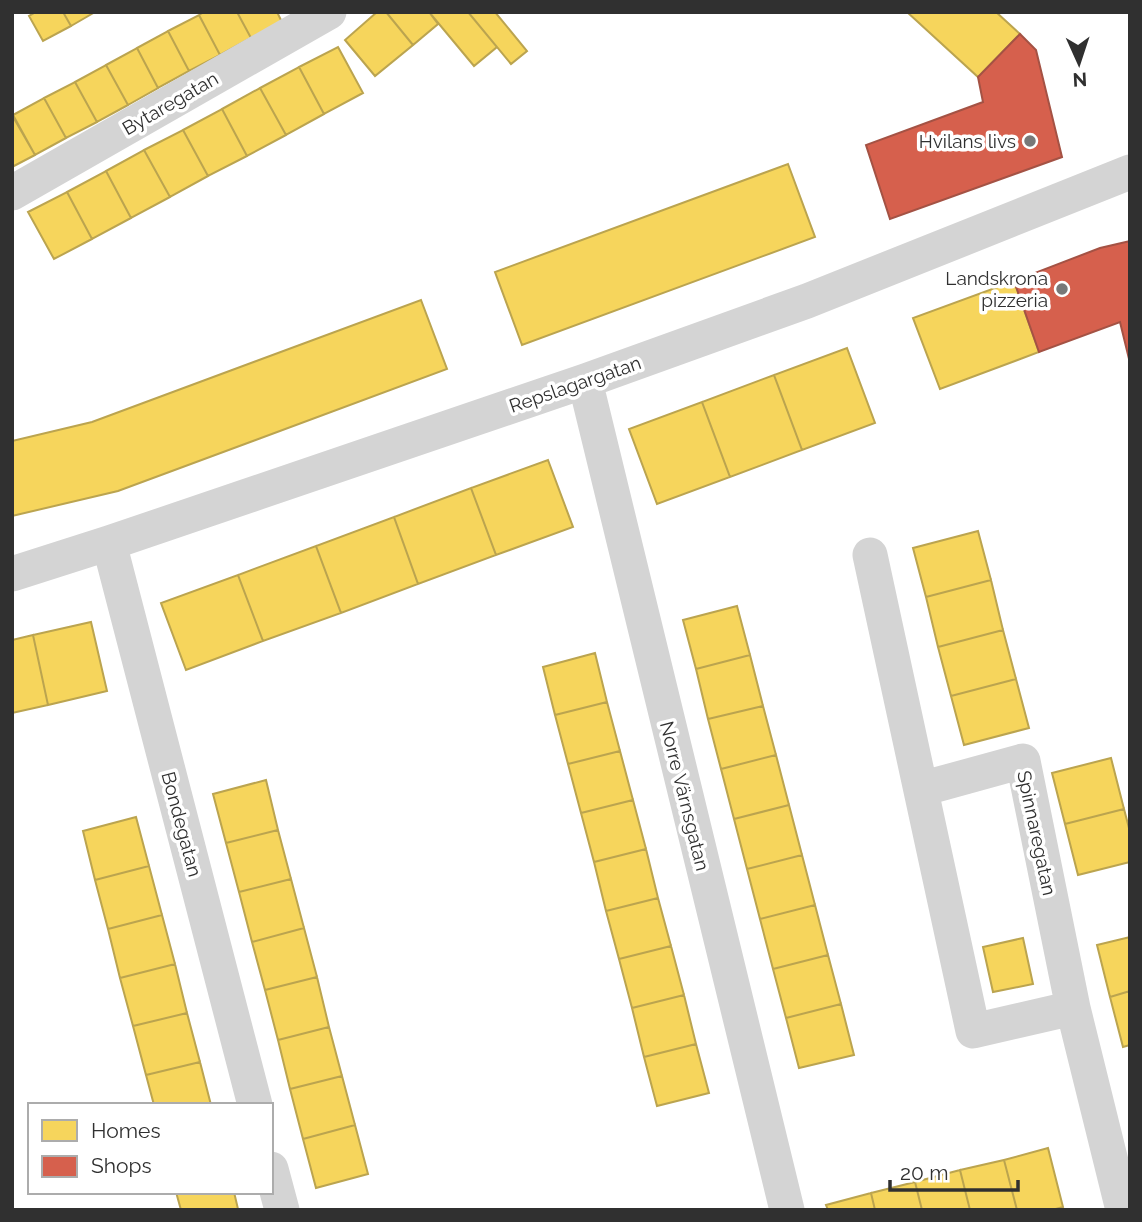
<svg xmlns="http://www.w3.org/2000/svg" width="1142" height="1222" viewBox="0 0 1142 1222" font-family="Raleway,sans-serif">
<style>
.homes{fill:#f6d55c;stroke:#bba44f;stroke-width:2}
.shops{fill:#d6604d;stroke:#a45244;stroke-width:2}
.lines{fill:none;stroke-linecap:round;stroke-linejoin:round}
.street{stroke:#d4d4d4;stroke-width:35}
.poi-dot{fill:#787878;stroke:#fff;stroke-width:2.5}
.labels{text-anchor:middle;stroke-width:7;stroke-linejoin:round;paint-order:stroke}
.street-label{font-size:19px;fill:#303030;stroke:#fff}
.poi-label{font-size:19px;fill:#303030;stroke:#fff;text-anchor:end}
</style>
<rect width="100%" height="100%" fill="#fff"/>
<path class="homes" d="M 36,12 L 63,12 L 71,26 L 43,41 L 29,16 Z
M 63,12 L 95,12 L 71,26 Z
M 204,12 L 237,12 L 251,38 L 220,55 L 199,15 Z
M 237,12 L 277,12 L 282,22 L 251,38 Z
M 377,12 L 386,12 L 413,45 L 375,76 L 345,40 Z
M 386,12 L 429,12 L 438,24 L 413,45 Z
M 429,12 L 468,12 L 497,47 L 474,66 Z
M 468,12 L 495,12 L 527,51 L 511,64 Z
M 907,12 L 996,12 L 1020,34 L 978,77 Z
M 199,15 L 220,55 L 189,71 L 168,31 Z
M 168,31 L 189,71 L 158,88 L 137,48 Z
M 338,47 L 363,93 L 324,114 L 299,67 Z
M 137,48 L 158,88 L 128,105 L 106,65 Z
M 106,65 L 128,105 L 97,122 L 75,82 Z
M 299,67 L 324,114 L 286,135 L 260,88 Z
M 75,82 L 97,122 L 66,138 L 44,98 Z
M 260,88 L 286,135 L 247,156 L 222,109 Z
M 44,98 L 66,138 L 35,155 L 13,115 Z
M 222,109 L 247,156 L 208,176 L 183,130 Z
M 12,115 L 35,155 L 12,167 Z
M 183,130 L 208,176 L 170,197 L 144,150 Z
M 144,150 L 170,197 L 131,218 L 106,171 Z
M 788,164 L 815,237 L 522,345 L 495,272 Z
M 106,171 L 131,218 L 92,239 L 67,192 Z
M 67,192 L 92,239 L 54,259 L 28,212 Z
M 1014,281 L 1039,352 L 940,389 L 913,318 Z
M 421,300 L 447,369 L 118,491 L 12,516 L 12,441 L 92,422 Z
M 847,348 L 875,423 L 802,450 L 774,375 Z
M 774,375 L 802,450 L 730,477 L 702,402 Z
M 702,402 L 730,477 L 657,504 L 629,429 Z
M 548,460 L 573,527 L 496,555 L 471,488 Z
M 471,488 L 496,555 L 418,584 L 394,517 Z
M 394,517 L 418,584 L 341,613 L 316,546 Z
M 978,531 L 991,580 L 926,597 L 913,548 Z
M 316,546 L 341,613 L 263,641 L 238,575 Z
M 238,575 L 263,641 L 186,670 L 161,603 Z
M 991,580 L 1003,630 L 938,647 L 926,597 Z
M 737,606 L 750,655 L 696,669 L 683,620 Z
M 91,622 L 107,691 L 48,705 L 33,635 Z
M 1003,630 L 1016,679 L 951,696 L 938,647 Z
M 33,635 L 48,705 L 12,713 L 12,640 Z
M 595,653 L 607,702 L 555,715 L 543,667 Z
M 750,655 L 763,706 L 708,719 L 696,669 Z
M 1016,679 L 1029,728 L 964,745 L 951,696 Z
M 607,702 L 620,751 L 568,764 L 555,715 Z
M 763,706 L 776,755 L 721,769 L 708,719 Z
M 620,751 L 633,800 L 581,813 L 568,764 Z
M 776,755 L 789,805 L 734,819 L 721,769 Z
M 1111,758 L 1124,809 L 1065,824 L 1052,773 Z
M 266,780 L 278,830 L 226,843 L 213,794 Z
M 633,800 L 646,849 L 594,862 L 581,813 Z
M 789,805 L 802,855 L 747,869 L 734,819 Z
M 1124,809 L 1130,832 L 1130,862 L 1078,875 L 1065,824 Z
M 136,817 L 149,866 L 95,880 L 83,831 Z
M 278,830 L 291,879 L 239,892 L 226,843 Z
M 646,849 L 658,898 L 606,911 L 594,862 Z
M 802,855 L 815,905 L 760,919 L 747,869 Z
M 149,866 L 162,915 L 108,929 L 95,880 Z
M 291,879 L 304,928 L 252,942 L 239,892 Z
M 658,898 L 671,946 L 619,959 L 606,911 Z
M 815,905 L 828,955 L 773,969 L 760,919 Z
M 162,915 L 175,964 L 120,978 L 108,929 Z
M 304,928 L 317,977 L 265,990 L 252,942 Z
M 1130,937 L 1130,991 L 1110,997 L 1097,945 Z
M 1023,938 L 1033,984 L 993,992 L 983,947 Z
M 671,946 L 684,995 L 632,1008 L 619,959 Z
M 828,955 L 841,1004 L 786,1018 L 773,969 Z
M 175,964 L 187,1013 L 133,1026 L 120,978 Z
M 317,977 L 329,1027 L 278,1040 L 265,990 Z
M 1130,991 L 1130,1045 L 1123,1047 L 1110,997 Z
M 684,995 L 696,1044 L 644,1057 L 632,1008 Z
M 841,1004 L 854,1055 L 799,1068 L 786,1018 Z
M 187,1013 L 200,1062 L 146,1075 L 133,1026 Z
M 329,1027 L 342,1076 L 290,1089 L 278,1040 Z
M 696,1044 L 709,1093 L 657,1106 L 644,1057 Z
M 200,1062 L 211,1105 L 154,1105 L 146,1075 Z
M 342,1076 L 355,1125 L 303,1139 L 290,1089 Z
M 355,1125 L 368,1174 L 316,1188 L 303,1139 Z
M 1048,1148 L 1063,1207 L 1052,1210 L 1017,1210 L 1004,1160 Z
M 1004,1160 L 1017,1210 L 970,1210 L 960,1170 Z
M 960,1170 L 970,1210 L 922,1210 L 915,1182 Z
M 915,1182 L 922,1210 L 875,1210 L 871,1193 Z
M 176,1192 L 234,1192 L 238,1209 L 181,1210 Z
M 871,1193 L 875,1210 L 828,1210 L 826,1205 Z"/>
<path class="shops" d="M 1020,34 L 1036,50 L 1062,157 L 890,219 L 866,145 L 983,102 L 978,77 Z
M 1130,241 L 1130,363 L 1120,322 L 1039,352 L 1014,281 L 1100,248 Z"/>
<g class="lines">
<path class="street" d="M 12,193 L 329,12
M 585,381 L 787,1210
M 109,543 L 255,1105
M 870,555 L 973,1031 L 1073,1008
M 12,574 L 109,543 L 585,381 L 807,301 L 1130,172
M 921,789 L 1023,761 L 1073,1008 L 1123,1210
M 271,1169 L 282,1210"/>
</g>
<g class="poi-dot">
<circle cx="1030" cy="141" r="7"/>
<circle cx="1062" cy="289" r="7"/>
</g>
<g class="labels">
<g class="street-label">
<text transform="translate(170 103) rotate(-30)" y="7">Bytaregatan</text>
<text transform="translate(575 384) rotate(-19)" y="7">Repslagargatan</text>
<text transform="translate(685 796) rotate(76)" y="7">Norre Värnsgatan</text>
<text transform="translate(182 824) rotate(75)" y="7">Bondegatan</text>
<text transform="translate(1037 833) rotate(78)" y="7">Spinnaregatan</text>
</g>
<g class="poi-label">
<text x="1016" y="148">Hvilans livs</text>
<text x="1048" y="285">Landskrona<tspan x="1048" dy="22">pizzeria</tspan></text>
</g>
</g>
<rect width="1142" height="1222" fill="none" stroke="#303030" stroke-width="28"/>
<rect x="28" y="1103" width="245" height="91" fill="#ffffff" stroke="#acacac" stroke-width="2"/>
<rect x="42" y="1120" width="35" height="21" fill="#f6d55c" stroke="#acacac" stroke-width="2"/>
<text x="91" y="1138" font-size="21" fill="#303030">Homes</text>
<rect x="42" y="1156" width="35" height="21" fill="#d6604d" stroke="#acacac" stroke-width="2"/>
<text x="91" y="1173" font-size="21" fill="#303030">Shops</text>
<g transform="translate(1079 63) rotate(177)" stroke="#ffffff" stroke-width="5" paint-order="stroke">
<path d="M0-5L12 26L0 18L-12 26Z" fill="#303030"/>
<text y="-10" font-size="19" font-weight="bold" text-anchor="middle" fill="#303030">N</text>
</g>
<path d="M890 1180v10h128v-10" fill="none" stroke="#303030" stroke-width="3.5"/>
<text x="900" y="1180" font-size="21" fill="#303030" stroke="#ffffff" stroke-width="5" paint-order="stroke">20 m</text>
</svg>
